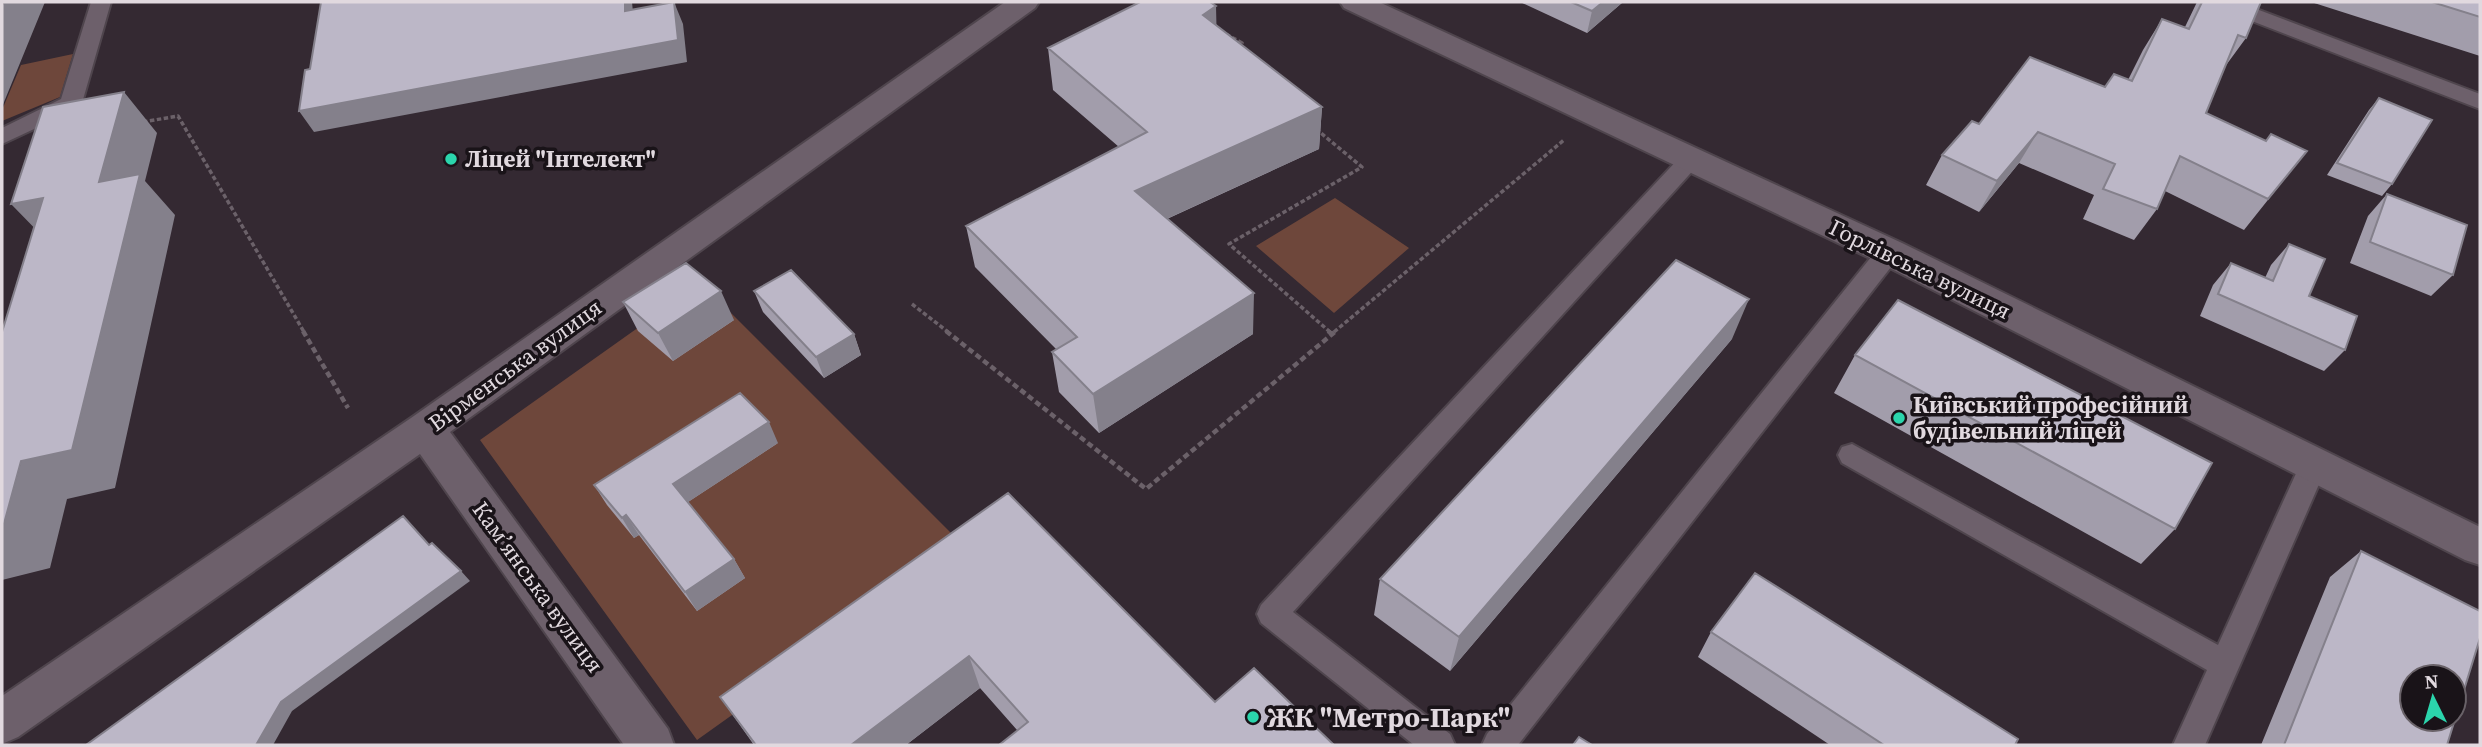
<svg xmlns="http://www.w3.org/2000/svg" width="2482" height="747" viewBox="0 0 2482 747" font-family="'Source Serif 4',serif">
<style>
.green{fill:#6e473b}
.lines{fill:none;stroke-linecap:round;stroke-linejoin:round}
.lane-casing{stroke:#4f454d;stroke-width:4}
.street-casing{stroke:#4f454d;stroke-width:4}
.path-far1{stroke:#6b6169;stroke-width:3.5;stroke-dasharray:4.5 2.5;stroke-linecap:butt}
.path{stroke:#6b6169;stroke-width:4.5;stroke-dasharray:6 3.5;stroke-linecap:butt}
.lane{fill:#6d606b;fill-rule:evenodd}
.street{fill:#6d606b;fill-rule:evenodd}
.wall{fill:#a29dab}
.shaded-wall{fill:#84808b}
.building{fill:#bcb7c7;stroke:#84808b;stroke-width:2;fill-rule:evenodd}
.poi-dot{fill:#2bd5ac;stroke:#191318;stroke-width:2.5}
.labels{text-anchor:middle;stroke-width:7;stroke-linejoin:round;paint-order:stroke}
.poi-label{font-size:23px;font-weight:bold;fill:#e1d9df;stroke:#191318;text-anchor:start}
.street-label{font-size:23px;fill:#e1d9df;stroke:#191318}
.near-poi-label{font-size:28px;font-weight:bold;fill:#e1d9df;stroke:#191318;text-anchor:start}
</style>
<rect width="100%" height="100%" fill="#342932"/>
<path class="green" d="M 73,54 L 60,97 L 2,121 L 2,110 L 21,65 Z
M 1335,198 L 1409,248 L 1334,313 L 1256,246 Z
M 701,283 L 966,548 L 697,740 L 480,440 Z"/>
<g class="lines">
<defs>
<path id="lane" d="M 91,2 L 111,2 L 82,103 L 79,108 L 2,144 L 2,128 L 61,99 Z
M 2210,2 L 2238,2 L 2480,94 L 2480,109 L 2213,6 Z
M 1690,152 L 1698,155 L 1701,160 L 1698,165 L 1293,612 L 1450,734 L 1455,745 L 1414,745 L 1261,623 L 1257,614 L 1261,605 L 1682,155 Z
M 1889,243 L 1898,246 L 1901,252 L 1898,258 L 1518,745 L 1482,745 L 1487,734 L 1880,246 Z
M 1852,444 L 2218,645 L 2303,458 L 2313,455 L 2323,458 L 2327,466 L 2205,745 L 2173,745 L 2207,670 L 1842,463 L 1838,455 L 1842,447 Z"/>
<path id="street" d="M 1005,2 L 1039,2 L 1035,8 L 450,432 L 668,729 L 674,745 L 624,745 L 420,454 L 18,737 L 2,744 L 2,696 L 411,418 Z
M 1340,2 L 1379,2 L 1902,243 L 2480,527 L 2480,565 L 2465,560 L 1876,261 L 1344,8 Z"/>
</defs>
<use href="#lane" class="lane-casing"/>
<use href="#street" class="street-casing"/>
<path class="path-far1" d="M 1226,34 L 1242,43 L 1239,46
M 143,122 L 178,116 L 304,332
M 1316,129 L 1362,167 L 1229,244 L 1330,332
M 912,304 L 948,332
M 1334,332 L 1564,140"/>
<path class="path" d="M 303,331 L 348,408
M 946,331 L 1146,489 L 1336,331
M 1328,331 L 1332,334"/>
<use href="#lane" class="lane"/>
<use href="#street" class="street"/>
</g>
<path class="wall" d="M 1520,2 L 1623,2 L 1587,33 Z
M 2197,2 L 2261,2 L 2246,38 L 2224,68 L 2206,113 L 2266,141 L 2307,151 L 2244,230 L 2165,191 L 2157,209 L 2134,240 L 2083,219 L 2094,195 L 2019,163 L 1979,212 L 1926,185 L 1942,155 L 1979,124 L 2105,87 L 2128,80 L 2143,50 L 2162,19 L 2185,27 Z
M 2311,2 L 2480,2 L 2480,56 Z
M 1216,6 L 1216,25 L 1322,107 L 1319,149 L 1167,219 L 1253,334 L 1099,433 L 1059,392 L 1052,352 L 1056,349 L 975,267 L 966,226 L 1119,147 L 1053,90 L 1048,48 Z
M 2379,98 L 2392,184 L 2382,196 L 2327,175 L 2369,110 Z
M 2387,194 L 2453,275 L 2431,296 L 2350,263 L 2368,216 Z
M 2289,244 L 2309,296 L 2345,350 L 2324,371 L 2200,316 L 2213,285 L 2231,263 L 2265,278 L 2271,265 Z
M 754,291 L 854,334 L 861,355 L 824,378 L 763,312 Z
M 623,302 L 734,320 L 673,361 L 638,331 Z
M 1732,339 L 1450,671 L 1374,615 L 1380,579 Z
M 1855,355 L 2175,529 L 2141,564 L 1834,393 Z
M 778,443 L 688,502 L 734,559 L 745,578 L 697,611 L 639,535 L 634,538 L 607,505 L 594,485 Z
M 1008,493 L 1215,702 L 1334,745 L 1017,730 L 980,688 L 906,745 L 754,745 L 720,697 Z
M 2361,551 L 2447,745 L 2261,745 L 2330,577 Z
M 1711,632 L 2015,745 L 1830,745 L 1698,657 Z"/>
<path class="shaded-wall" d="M 4,2 L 45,2 L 2,107 L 2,8 Z
M 625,2 L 632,2 L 635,33 L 625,11 Z
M 674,2 L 683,24 L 687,62 L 314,132 L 299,111 Z
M 1603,2 L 1623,2 L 1587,33 L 1592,11 Z
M 1216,6 L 1217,48 L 1203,15 Z
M 124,92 L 157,133 L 145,181 L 175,215 L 115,488 L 67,499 L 50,568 L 2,580 L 2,531 Z
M 1322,107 L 1319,149 L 1138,232 L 1135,191 Z
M 2038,132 L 2019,163 L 1979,212 L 1997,181 Z
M 43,198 L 51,245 L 11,204 Z
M 721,291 L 734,320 L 673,361 L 658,333 Z
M 1254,293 L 1253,334 L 1099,433 L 1093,394 Z
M 1749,299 L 1732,339 L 1450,671 L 1459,637 Z
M 854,334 L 861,355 L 824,378 L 816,357 Z
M 769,422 L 778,443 L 685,504 L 673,484 Z
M 626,515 L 639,535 L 634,538 L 622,518 Z
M 734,559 L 745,578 L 697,611 L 685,592 Z
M 461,571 L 470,581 L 292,711 L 273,745 L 256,745 L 281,702 Z
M 969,656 L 980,688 L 906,745 L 851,745 Z"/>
<path class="building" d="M 321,2 L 625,2 L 625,11 L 674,2 L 678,40 L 299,111 L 305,70 L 310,69 Z
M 1140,2 L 1210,2 L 1216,6 L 1203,15 L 1322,107 L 1135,191 L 1254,293 L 1093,394 L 1052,352 L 1077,337 L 966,226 L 1147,132 L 1048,48 Z
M 1571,2 L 1603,2 L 1592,11 Z
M 2202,2 L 2261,2 L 2246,38 L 2238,35 L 2206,113 L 2266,141 L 2271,134 L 2307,151 L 2268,199 L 2180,156 L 2157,209 L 2103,189 L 2115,164 L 2038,132 L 1997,181 L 1942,155 L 1972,121 L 1979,124 L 2030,57 L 2105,87 L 2114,74 L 2132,81 L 2162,19 L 2189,29 Z
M 2432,2 L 2480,2 L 2480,17 Z
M 124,92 L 99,182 L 140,174 L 72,450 L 21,461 L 2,531 L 2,332 L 43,198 L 11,204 L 43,107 Z
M 2379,98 L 2432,120 L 2392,184 L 2337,163 Z
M 2387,194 L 2467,225 L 2453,275 L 2370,242 Z
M 2289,244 L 2325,259 L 2309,296 L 2357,316 L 2345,350 L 2218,294 L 2231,263 L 2273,281 Z
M 1676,260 L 1749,299 L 1459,637 L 1380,579 Z
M 686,263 L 721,291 L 658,333 L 623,302 Z
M 791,270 L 854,334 L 816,357 L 754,291 Z
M 1898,300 L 2212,463 L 2175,529 L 1855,355 Z
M 740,393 L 769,422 L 673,484 L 734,559 L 685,592 L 626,515 L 622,518 L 594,485 Z
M 1008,493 L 1215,702 L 1254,668 L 1334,745 L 999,745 L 1028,722 L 969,656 L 851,745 L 756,745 L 720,697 Z
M 403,516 L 429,545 L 432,543 L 461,571 L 281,702 L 256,745 L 86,745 Z
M 2361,551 L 2480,611 L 2480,638 L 2447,745 L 2284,745 ZM 2412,677 L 2454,677 L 2454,719 L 2412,719 Z
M 1755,573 L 2018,739 L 2015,745 L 1884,745 L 1711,632 Z
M 1579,737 L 1592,745 L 1573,745 Z"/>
<g class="poi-dot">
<circle cx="451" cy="159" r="7"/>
<circle cx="1899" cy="418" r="7"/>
<circle cx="1253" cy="717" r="7"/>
</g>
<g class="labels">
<g class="poi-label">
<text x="465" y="167">Ліцей "Інтелект"</text>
<text x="1913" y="413">Київський професійний<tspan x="1913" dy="26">будівельний ліцей</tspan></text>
</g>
<g class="street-label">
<text transform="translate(1920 269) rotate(26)" y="8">Горлівська вулиця</text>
<text transform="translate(515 365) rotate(-36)" y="8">Вірменська вулиця</text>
<text transform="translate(538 587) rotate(54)" y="8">Камʼянська вулиця</text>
</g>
<g class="near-poi-label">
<text x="1267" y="727">ЖК "Метро-Парк"</text>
</g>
</g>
<rect width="2482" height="747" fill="none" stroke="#e1d9df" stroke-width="7"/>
<g transform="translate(2433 698) rotate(355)"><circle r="33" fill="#191318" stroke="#696268" stroke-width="2"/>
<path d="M0-5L12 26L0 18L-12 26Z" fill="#2bd5ac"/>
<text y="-10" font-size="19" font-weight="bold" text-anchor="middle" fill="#e1d9df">N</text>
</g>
</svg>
